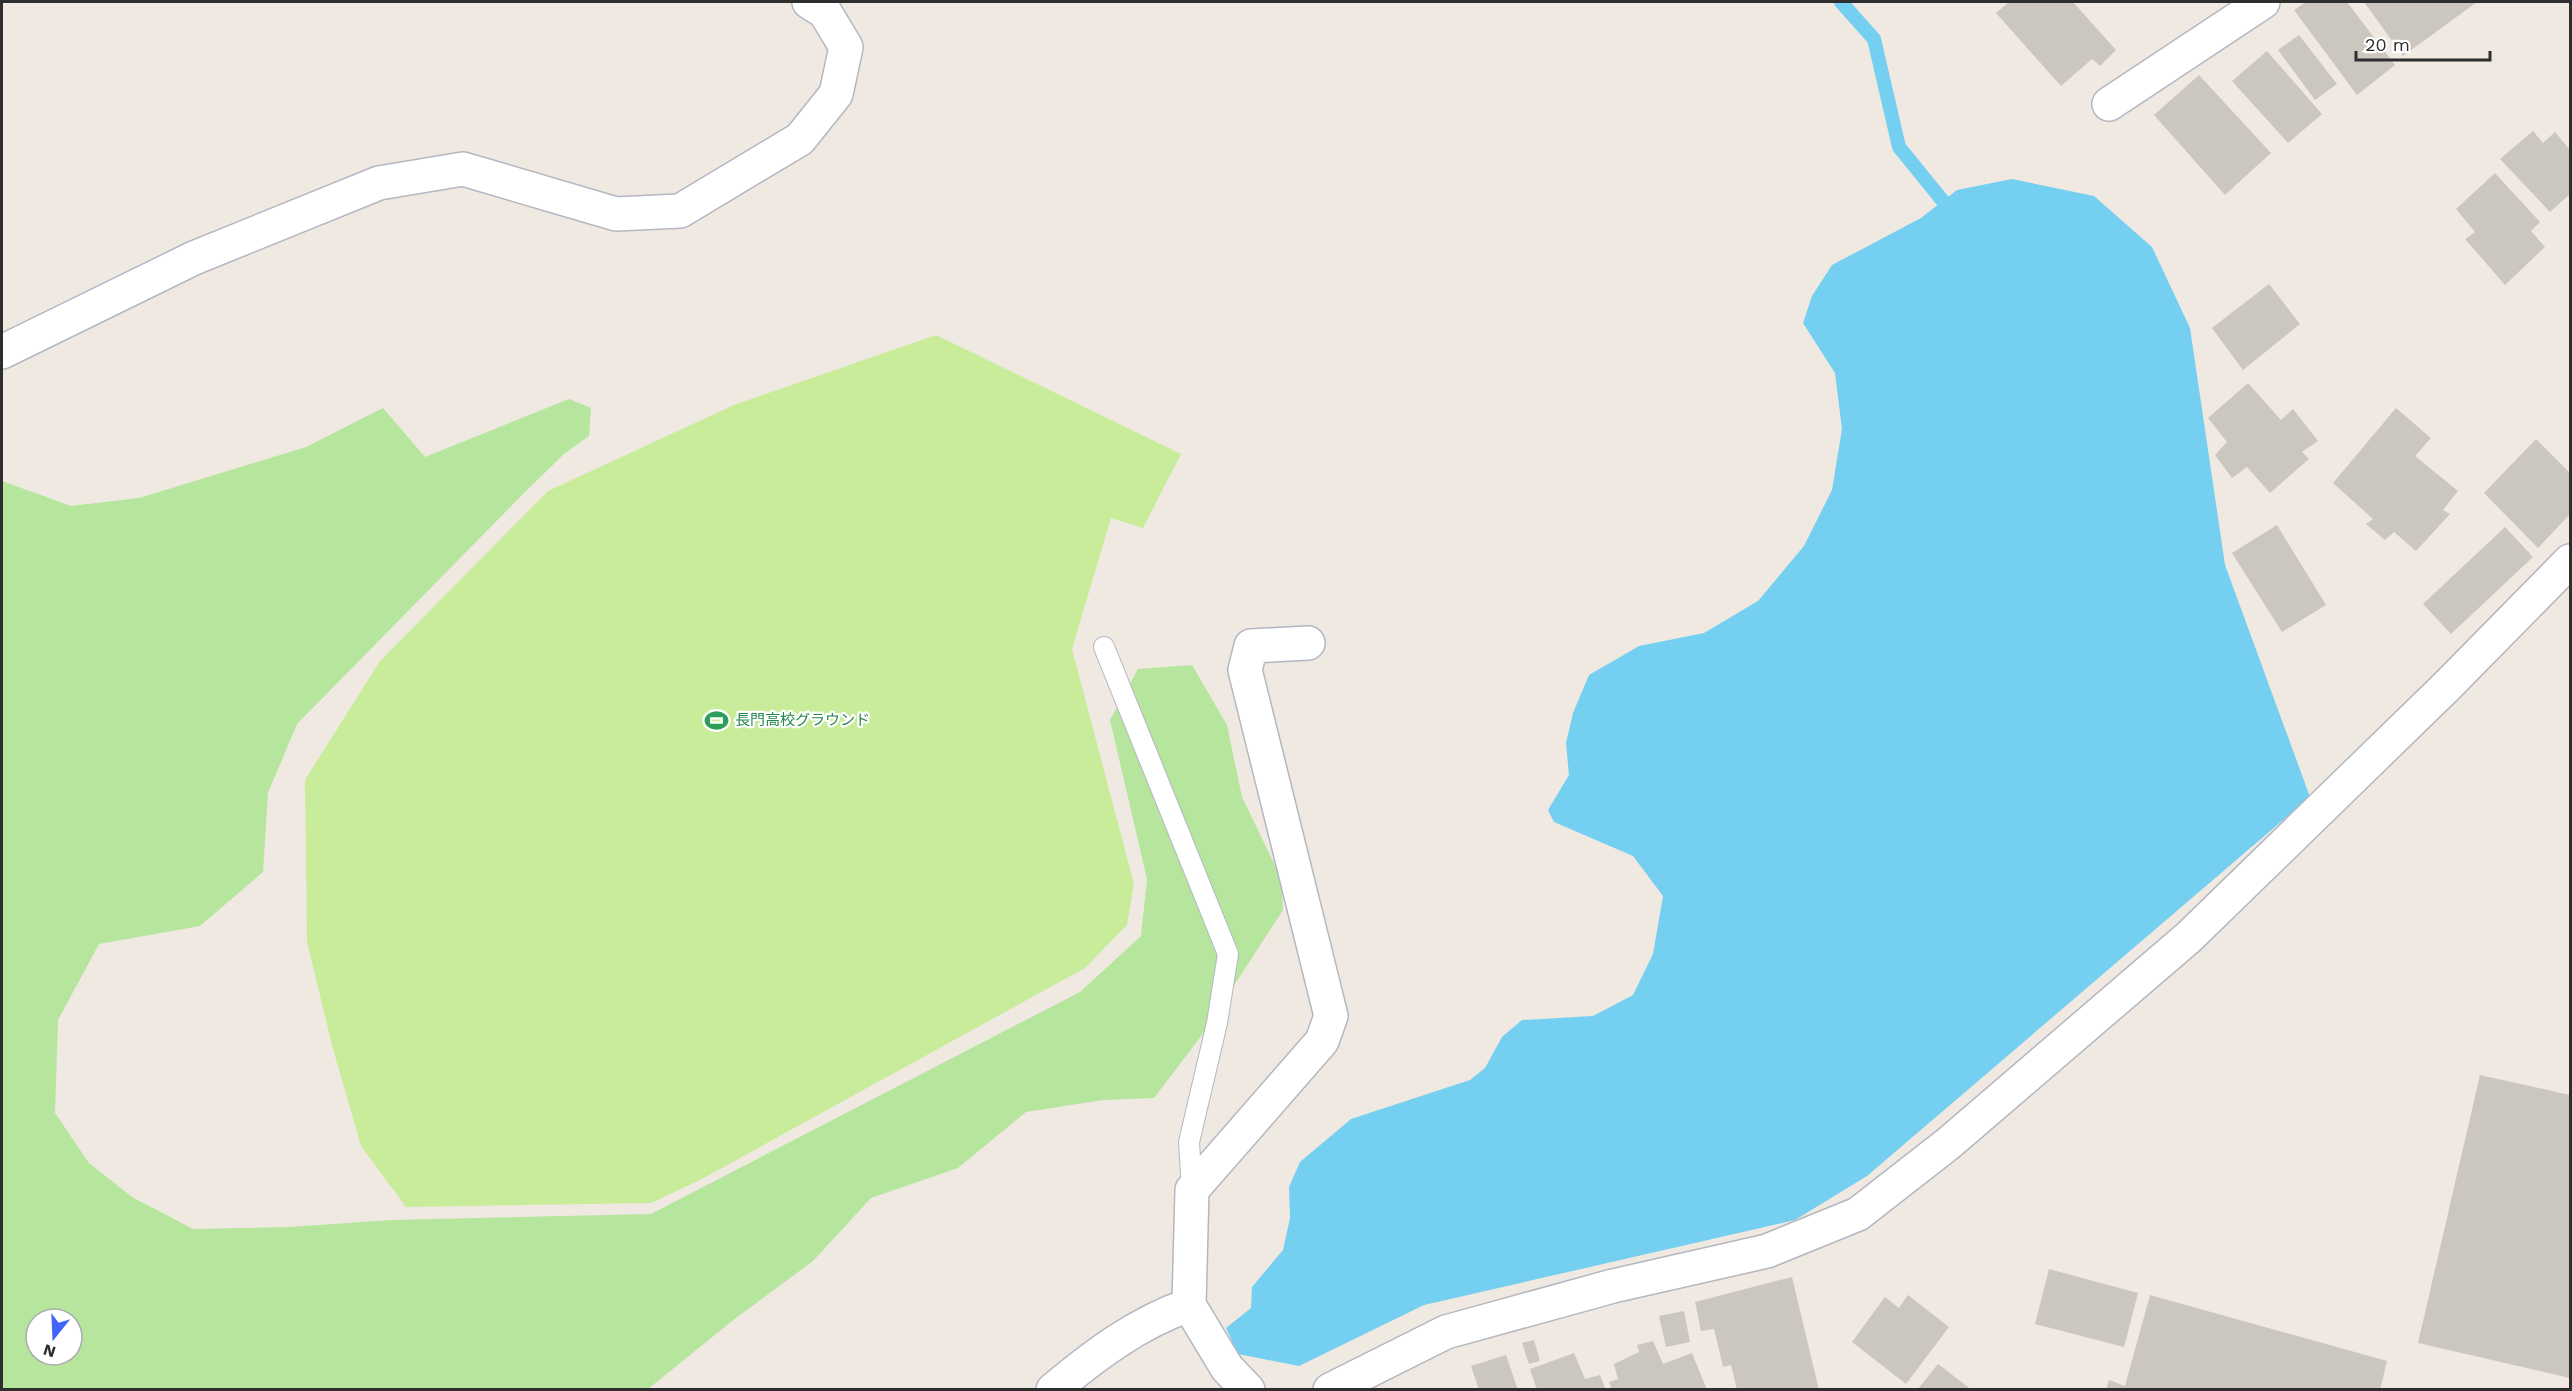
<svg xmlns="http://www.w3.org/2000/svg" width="2572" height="1391" viewBox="0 0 2572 1391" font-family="'Work Sans','Noto Sans JP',sans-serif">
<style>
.green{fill:#b6e59e;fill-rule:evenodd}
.pitch{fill:#c9ec9a}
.water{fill:#75cff0}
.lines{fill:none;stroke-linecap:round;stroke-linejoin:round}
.stream{stroke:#75cff0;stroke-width:14}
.building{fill:#cbc7bf}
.service-casing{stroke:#b4b7c1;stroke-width:22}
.minor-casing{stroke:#b4b7c1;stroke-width:36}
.service{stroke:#fff;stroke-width:20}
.minor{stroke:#fff;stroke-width:33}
.labels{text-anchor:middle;stroke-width:4.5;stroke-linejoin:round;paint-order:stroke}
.leisure-label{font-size:15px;fill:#27864d;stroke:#fff;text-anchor:start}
</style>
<rect width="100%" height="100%" fill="#efe9e1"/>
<path class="green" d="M 569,399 L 591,408 L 589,436 L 564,454 L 527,490 L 297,724 L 268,793 L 263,872 L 200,926 L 99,944 L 58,1020 L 55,1113 L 89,1163 L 132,1197 L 193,1229 L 290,1227 L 391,1220 L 651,1214 L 1080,992 L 1141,936 L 1147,879 L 1110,720 L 1138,669 L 1192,665 L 1227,725 L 1242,797 L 1281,878 L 1283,910 L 1199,1039 L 1154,1098 L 1103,1100 L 1026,1112 L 958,1168 L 871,1198 L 813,1261 L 732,1321 L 648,1389 L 2,1389 L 2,481 L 71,506 L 139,498 L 306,447 L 383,408 L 425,457 ZM 36,1319 L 72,1319 L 72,1355 L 36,1355 Z"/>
<path class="pitch" d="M 936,335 L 1181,454 L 1143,528 L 1111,518 L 1072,649 L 1134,884 L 1127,925 L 1085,968 L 700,1180 L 651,1203 L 406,1207 L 361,1146 L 333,1049 L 307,942 L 305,780 L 380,661 L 548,491 L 734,405 Z"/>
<path class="water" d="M 2012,179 L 2094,196 L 2152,247 L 2190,328 L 2225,565 L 2310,797 L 1867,1176 L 1795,1220 L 1424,1305 L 1299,1366 L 1238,1354 L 1226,1328 L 1251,1308 L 1252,1287 L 1283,1250 L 1290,1218 L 1289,1187 L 1300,1162 L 1351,1119 L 1470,1080 L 1485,1068 L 1502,1037 L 1522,1020 L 1593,1016 L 1633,995 L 1653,954 L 1663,896 L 1633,856 L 1554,822 L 1548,810 L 1569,775 L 1566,743 L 1573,713 L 1589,675 L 1639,646 L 1704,633 L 1758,601 L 1804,546 L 1832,490 L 1842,429 L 1835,373 L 1803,323 L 1812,296 L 1832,265 L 1921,218 L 1957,190 Z"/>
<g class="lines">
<path class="stream" d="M 1841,2 L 1874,39 L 1899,147 L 1955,216"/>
</g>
<path class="building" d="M 2009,2 L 2073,2 L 2116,50 L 2100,66 L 2092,59 L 2061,86 L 1996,13 Z
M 2306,2 L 2347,2 L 2395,65 L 2357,95 L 2294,10 Z
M 2364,2 L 2477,2 L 2403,56 Z
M 2299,35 L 2337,84 L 2315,100 L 2278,50 Z
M 2267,51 L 2322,114 L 2288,143 L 2232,81 Z
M 2199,75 L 2271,153 L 2225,195 L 2154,115 Z
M 2533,131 L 2543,143 L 2555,132 L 2570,150 L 2570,194 L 2550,212 L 2500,159 Z
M 2495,173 L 2540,222 L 2531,231 L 2545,247 L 2505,285 L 2465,239 L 2475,232 L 2456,209 Z
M 2269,284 L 2300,324 L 2243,370 L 2212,328 Z
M 2248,383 L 2281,420 L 2293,409 L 2318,441 L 2302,452 L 2309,459 L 2270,493 L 2247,467 L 2232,478 L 2215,455 L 2227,442 L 2208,418 Z
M 2396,408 L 2431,438 L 2415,456 L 2458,491 L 2443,510 L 2450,514 L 2416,551 L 2394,532 L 2385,540 L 2366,524 L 2373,519 L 2333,483 Z
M 2536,439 L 2570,473 L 2570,514 L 2538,548 L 2484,493 Z
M 2277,525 L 2326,605 L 2282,632 L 2232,553 Z
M 2505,527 L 2533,557 L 2451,634 L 2423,604 Z
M 2480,1075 L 2570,1095 L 2570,1378 L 2418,1343 Z
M 2049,1269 L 2138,1293 L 2124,1347 L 2035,1324 Z
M 1792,1277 L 1819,1390 L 1737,1390 L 1731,1365 L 1723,1367 L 1714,1329 L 1701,1331 L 1695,1302 Z
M 1908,1295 L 1949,1327 L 1906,1384 L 1852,1342 L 1885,1297 L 1899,1308 Z
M 2150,1295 L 2387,1361 L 2380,1390 L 2106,1390 L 2109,1380 L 2125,1386 Z
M 1684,1311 L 1690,1342 L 1666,1347 L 1659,1316 Z
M 1534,1340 L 1540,1361 L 1529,1364 L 1522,1343 Z
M 1653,1341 L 1663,1364 L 1692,1353 L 1707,1390 L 1612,1390 L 1609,1382 L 1618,1379 L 1614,1364 L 1639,1352 L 1637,1345 Z
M 1574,1353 L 1585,1379 L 1600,1375 L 1606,1390 L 1537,1390 L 1530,1369 Z
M 1506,1355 L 1518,1390 L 1479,1390 L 1471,1366 Z
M 1938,1364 L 1972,1390 L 1917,1390 Z"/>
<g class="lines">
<defs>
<path id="service" d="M 1104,647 L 1228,954 L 1217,1023 L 1189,1142 L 1192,1190"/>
<path id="minor" d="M 2109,104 L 2263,2
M 2,352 L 194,258 L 379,183 L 463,169 L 616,214 L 680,211 L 800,139 L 836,94 L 846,47 L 825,12 L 809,2
M 1053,1390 C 1095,1355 1137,1323 1189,1305
M 1248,1390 L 1227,1368 L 1189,1305 L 1192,1190 L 1322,1041 L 1331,1016 L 1245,670 L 1251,646 L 1308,643
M 1330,1390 L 1446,1332 L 1613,1286 L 1767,1251 L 1858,1214 L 1949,1143 L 2189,937 L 2447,686 L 2570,561"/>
</defs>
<use href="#service" class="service-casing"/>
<use href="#minor" class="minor-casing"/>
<use href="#service" class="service"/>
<use href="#minor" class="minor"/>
</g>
<defs>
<symbol id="stadium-bare" viewBox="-9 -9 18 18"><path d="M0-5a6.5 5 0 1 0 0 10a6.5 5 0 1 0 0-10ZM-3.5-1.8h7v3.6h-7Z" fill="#2e9e5b" stroke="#fff" stroke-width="2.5" paint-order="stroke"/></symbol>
</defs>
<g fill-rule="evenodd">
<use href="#stadium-bare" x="700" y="704" width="33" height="33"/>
</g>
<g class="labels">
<g class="leisure-label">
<text x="735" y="725">長門高校グラウンド</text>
</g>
</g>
<rect width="2572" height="1391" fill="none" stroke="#2e2e2e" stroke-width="6"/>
<g transform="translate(54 1337) rotate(198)"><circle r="28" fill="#ffffff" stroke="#ababab" stroke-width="1.5"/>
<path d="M0-4.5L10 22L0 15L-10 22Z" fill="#4264fb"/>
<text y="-9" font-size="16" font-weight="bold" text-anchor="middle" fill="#2e2e2e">N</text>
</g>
<path d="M2356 51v9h134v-9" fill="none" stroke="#2e2e2e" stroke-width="3"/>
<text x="2365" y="51" font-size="18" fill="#2e2e2e" stroke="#ffffff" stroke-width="4.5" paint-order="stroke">20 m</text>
</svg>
